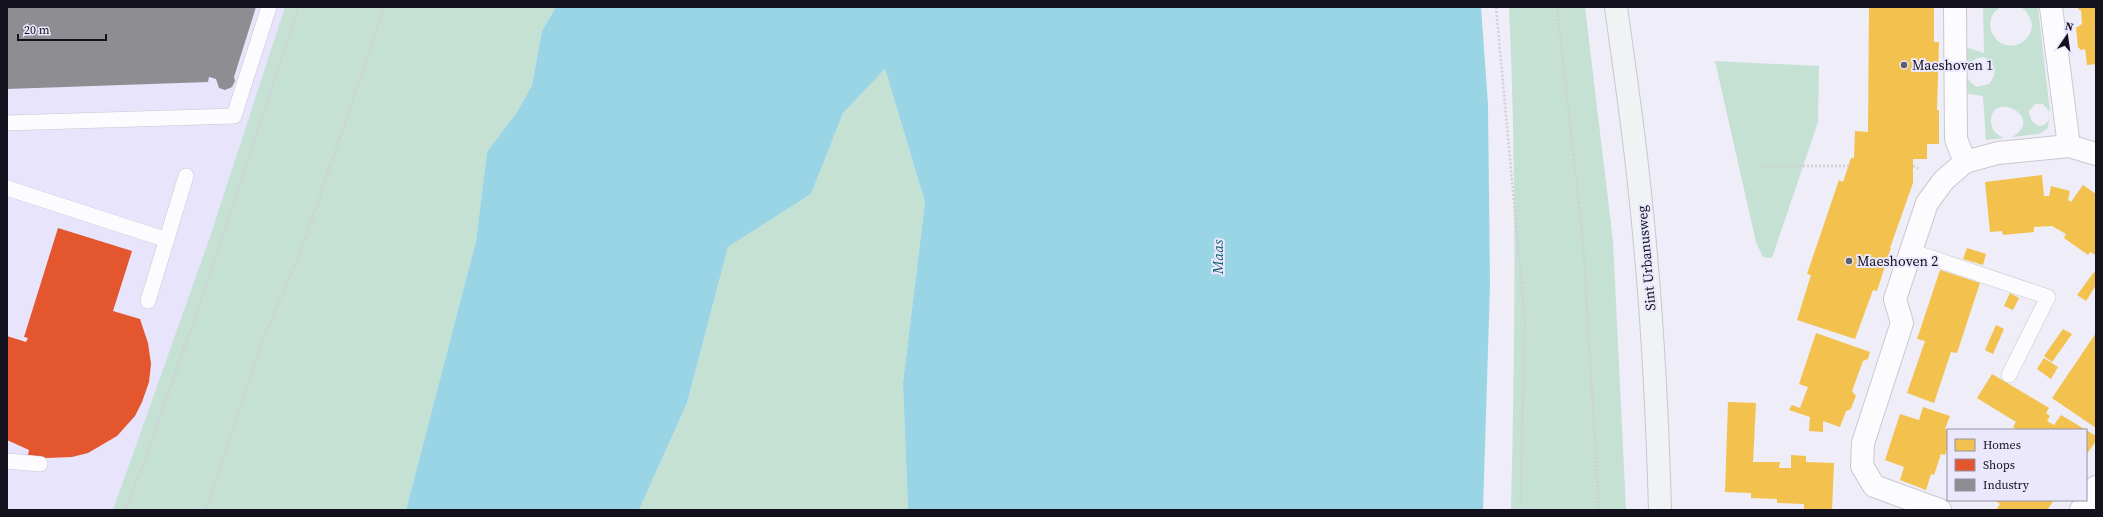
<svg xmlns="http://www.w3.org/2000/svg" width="2103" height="517" viewBox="0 0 2103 517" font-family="'Source Serif 4',serif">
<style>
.built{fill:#e7e4fb}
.green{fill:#c5e1d3;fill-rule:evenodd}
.water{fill:#99d5e5}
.homes{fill:#f2c14e}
.shops{fill:#e4572e}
.industry{fill:#8d8d92}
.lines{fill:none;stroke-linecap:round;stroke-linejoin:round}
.lane-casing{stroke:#c9c7d2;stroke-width:16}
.street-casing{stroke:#c9c7d2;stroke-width:24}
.secondary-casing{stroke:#c9c7d2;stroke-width:24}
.path{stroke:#d0d0d4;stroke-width:2.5;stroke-dasharray:2 2;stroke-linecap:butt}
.lane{stroke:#fcfcfe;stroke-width:15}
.street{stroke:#fcfcfe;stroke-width:22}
.secondary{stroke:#eff3f4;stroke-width:22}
.poi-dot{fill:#605e6a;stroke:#ebe8fd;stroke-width:1.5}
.labels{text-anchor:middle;stroke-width:4;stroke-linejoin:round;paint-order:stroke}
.poi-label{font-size:14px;fill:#13111d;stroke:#ebe8fd;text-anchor:start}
.street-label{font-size:14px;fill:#13111d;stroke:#ebe8fd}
.water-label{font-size:15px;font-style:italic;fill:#155e6a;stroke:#ebe8fd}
</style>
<rect width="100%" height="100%" fill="#eeedf8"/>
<path class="built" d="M 7,7 L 285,7 L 123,510 L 7,510 Z"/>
<path class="green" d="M 285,7 L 556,7 L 542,31 L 532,85 L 517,112 L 487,152 L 476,241 L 406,510 L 113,510 L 209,240 Z
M 1509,7 L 1585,7 L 1613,241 L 1626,510 L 1511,510 C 1515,342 1517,174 1509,7 Z
M 1983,7 L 2001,7 C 1977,20 1997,56 2021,43 C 2027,39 2032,33 2032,25 C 2031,18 2027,11 2021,7 L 2038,7 L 2050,112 L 2043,104 L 2035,104 L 2029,111 C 2030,129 2049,131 2050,114 L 2048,128 L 2039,134 L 2012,137 C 2047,117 1990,89 1991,122 C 1992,131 1996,134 2004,138 L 1986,140 L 1983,96 L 1963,93 L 1962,46 L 1984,53 ZM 1984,57 C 1996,64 1998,73 1989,84 L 1977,87 C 1959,76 1964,59 1984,57 Z
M 1715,61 L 1819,66 L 1818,122 L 1772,258 L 1763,257 L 1756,242 Z
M 885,69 L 925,202 L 903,383 L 908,510 L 639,510 L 687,403 L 728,247 L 811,194 L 843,113 Z"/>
<path class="water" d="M 556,7 L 1481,7 L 1488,105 L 1490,284 L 1483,510 L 908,510 L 903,383 L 925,202 L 885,69 L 843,113 L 811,194 L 728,247 L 687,403 L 639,510 L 406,510 L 476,241 L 487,152 L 517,112 L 532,85 L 542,31 Z"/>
<path class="homes" d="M 1869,7 L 1934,7 L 1934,42 L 1939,42 L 1937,110 L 1939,110 L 1939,144 L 1927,144 L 1927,159 L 1913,159 L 1913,183 L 1890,248 L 1891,248 L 1877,291 L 1873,290 L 1855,339 L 1797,320 L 1811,275 L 1807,274 L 1839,180 L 1843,182 L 1851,158 L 1854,158 L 1855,131 L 1868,132 Z
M 2078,7 L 2096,7 L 2096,64 L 2087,65 L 2085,49 L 2081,50 L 2078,47 L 2076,28 L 2082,24 L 2081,10 L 2079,10 Z
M 2042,175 L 2044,196 L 2049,196 L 2051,186 L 2070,191 L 2068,200 L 2071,202 L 2083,185 L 2096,194 L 2096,255 L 2090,252 L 2088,255 L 2064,238 L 2066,234 L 2052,226 L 2034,227 L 2034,232 L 2003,235 L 2002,231 L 1990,232 L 1985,182 Z
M 1967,248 L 1986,254 L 1983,265 L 1963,259 Z
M 1940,270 L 1980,283 L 1957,353 L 1951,352 L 1934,403 L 1907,393 L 1925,341 L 1917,339 Z
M 2094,272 L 2096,274 L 2096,285 L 2086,301 L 2077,295 Z
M 2010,293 L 2019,298 L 2013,310 L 2004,306 Z
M 1996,325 L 2004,329 L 1993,354 L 1985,350 Z
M 2063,329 L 2072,334 L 2052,362 L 2044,356 Z
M 1816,333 L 1870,352 L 1868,359 L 1863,361 L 1852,391 L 1856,396 L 1853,403 L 1851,409 L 1846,411 L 1840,427 L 1823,421 L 1823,432 L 1809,431 L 1810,417 L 1789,410 L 1792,405 L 1800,408 L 1808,387 L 1799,384 Z
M 2096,333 L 2096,428 L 2052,398 Z
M 2044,358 L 2058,367 L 2051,379 L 2037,369 Z
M 1992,374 L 2049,408 L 2046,413 L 2050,416 L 2047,421 L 2054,425 L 2061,415 L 2096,436 L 2096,441 L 2086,455 L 2086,430 L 2017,430 L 2013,427 L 2016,422 L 1977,398 Z
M 1728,402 L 1756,403 L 1753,462 L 1780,462 L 1779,468 L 1791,468 L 1791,455 L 1806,456 L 1806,462 L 1834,463 L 1832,510 L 1804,509 L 1804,504 L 1777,503 L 1777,499 L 1751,498 L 1751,493 L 1725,492 Z
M 1923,407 L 1950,416 L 1945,429 L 1948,430 L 1948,446 L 1945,455 L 1941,454 L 1934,475 L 1931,474 L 1926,490 L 1900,480 L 1904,467 L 1885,460 L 1900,414 L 1919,420 Z
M 1994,500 L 2054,500 L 2047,510 L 1996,510 L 2000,504 Z"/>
<path class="shops" d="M 58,228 L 132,251 L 113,311 L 140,319 L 148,343 L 151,364 L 149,382 L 142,402 L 135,416 L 117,436 L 88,453 L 72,457 L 47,458 L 28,455 L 29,450 L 7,440 L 7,336 L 26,342 L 28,338 L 24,337 Z"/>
<path class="industry" d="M 7,7 L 228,8 L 256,7 L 234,77 L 235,81 L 232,87 L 225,90 L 219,88 L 216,79 L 209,77 L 208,82 L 7,89 Z"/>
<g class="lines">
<defs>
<path id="lane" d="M 7,123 L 234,116 L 269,7
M 7,188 L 167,240
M 1911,251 L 2048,297 L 2009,375
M 148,301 L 186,176
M 7,461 L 40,464"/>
<path id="street" d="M 1955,7 L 1956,139 L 1965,162
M 2051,7 L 2069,146
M 1940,510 L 1874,486 L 1862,466 L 1863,443 L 1902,323 L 1895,299 L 1927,203 L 1944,180 L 1965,162 L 1998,153 L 2069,146 L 2096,154
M 2081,510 L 2096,487"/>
<path id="secondary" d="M 1616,7 C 1624,66 1633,125 1639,184 C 1651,292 1657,401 1660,510"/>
</defs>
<use href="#lane" class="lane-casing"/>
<use href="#street" class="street-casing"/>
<use href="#secondary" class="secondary-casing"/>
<path class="path" d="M 1496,7 L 1525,322 L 1520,510
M 1557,7 L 1583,241 L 1599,510
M 1759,166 L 1849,166
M 1913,166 L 1920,169
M 126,510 C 188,344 243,175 298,7
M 206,510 L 260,347 L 305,240 L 384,7"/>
<use href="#lane" class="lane"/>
<use href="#street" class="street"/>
<use href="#secondary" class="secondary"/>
</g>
<g class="poi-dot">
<circle cx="1904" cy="65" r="4"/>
<circle cx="1849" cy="261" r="4"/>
</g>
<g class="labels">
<g class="poi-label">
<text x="1912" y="70">Maeshoven 1</text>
<text x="1857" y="266">Maeshoven 2</text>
</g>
<g class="street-label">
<text transform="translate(1646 258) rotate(-95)" y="5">Sint Urbanusweg</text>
</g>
<g class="water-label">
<text transform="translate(1218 257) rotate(-90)" y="5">Maas</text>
</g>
</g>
<rect width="2103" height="517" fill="none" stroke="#13111d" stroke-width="16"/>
<rect x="1947" y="429" width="140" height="72" fill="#ebe8fd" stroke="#9592a3"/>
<rect x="1955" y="439" width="20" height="12" fill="#f2c14e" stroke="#9592a3"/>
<text x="1983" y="449" font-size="12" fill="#13111d">Homes</text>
<rect x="1955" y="459" width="20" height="12" fill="#e4572e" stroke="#9592a3"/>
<text x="1983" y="469" font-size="12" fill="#13111d">Shops</text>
<rect x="1955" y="479" width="20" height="12" fill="#8d8d92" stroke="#9592a3"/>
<text x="1983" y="489" font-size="12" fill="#13111d">Industry</text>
<g transform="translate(2067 36) rotate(13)" stroke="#ebe8fd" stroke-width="3" paint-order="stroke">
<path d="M0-3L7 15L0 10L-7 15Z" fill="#13111d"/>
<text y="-6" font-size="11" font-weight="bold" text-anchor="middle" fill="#13111d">N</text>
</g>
<path d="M18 34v6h88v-6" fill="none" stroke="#13111d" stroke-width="2"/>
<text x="24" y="34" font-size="12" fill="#13111d" stroke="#ebe8fd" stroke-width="3" paint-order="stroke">20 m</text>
</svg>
